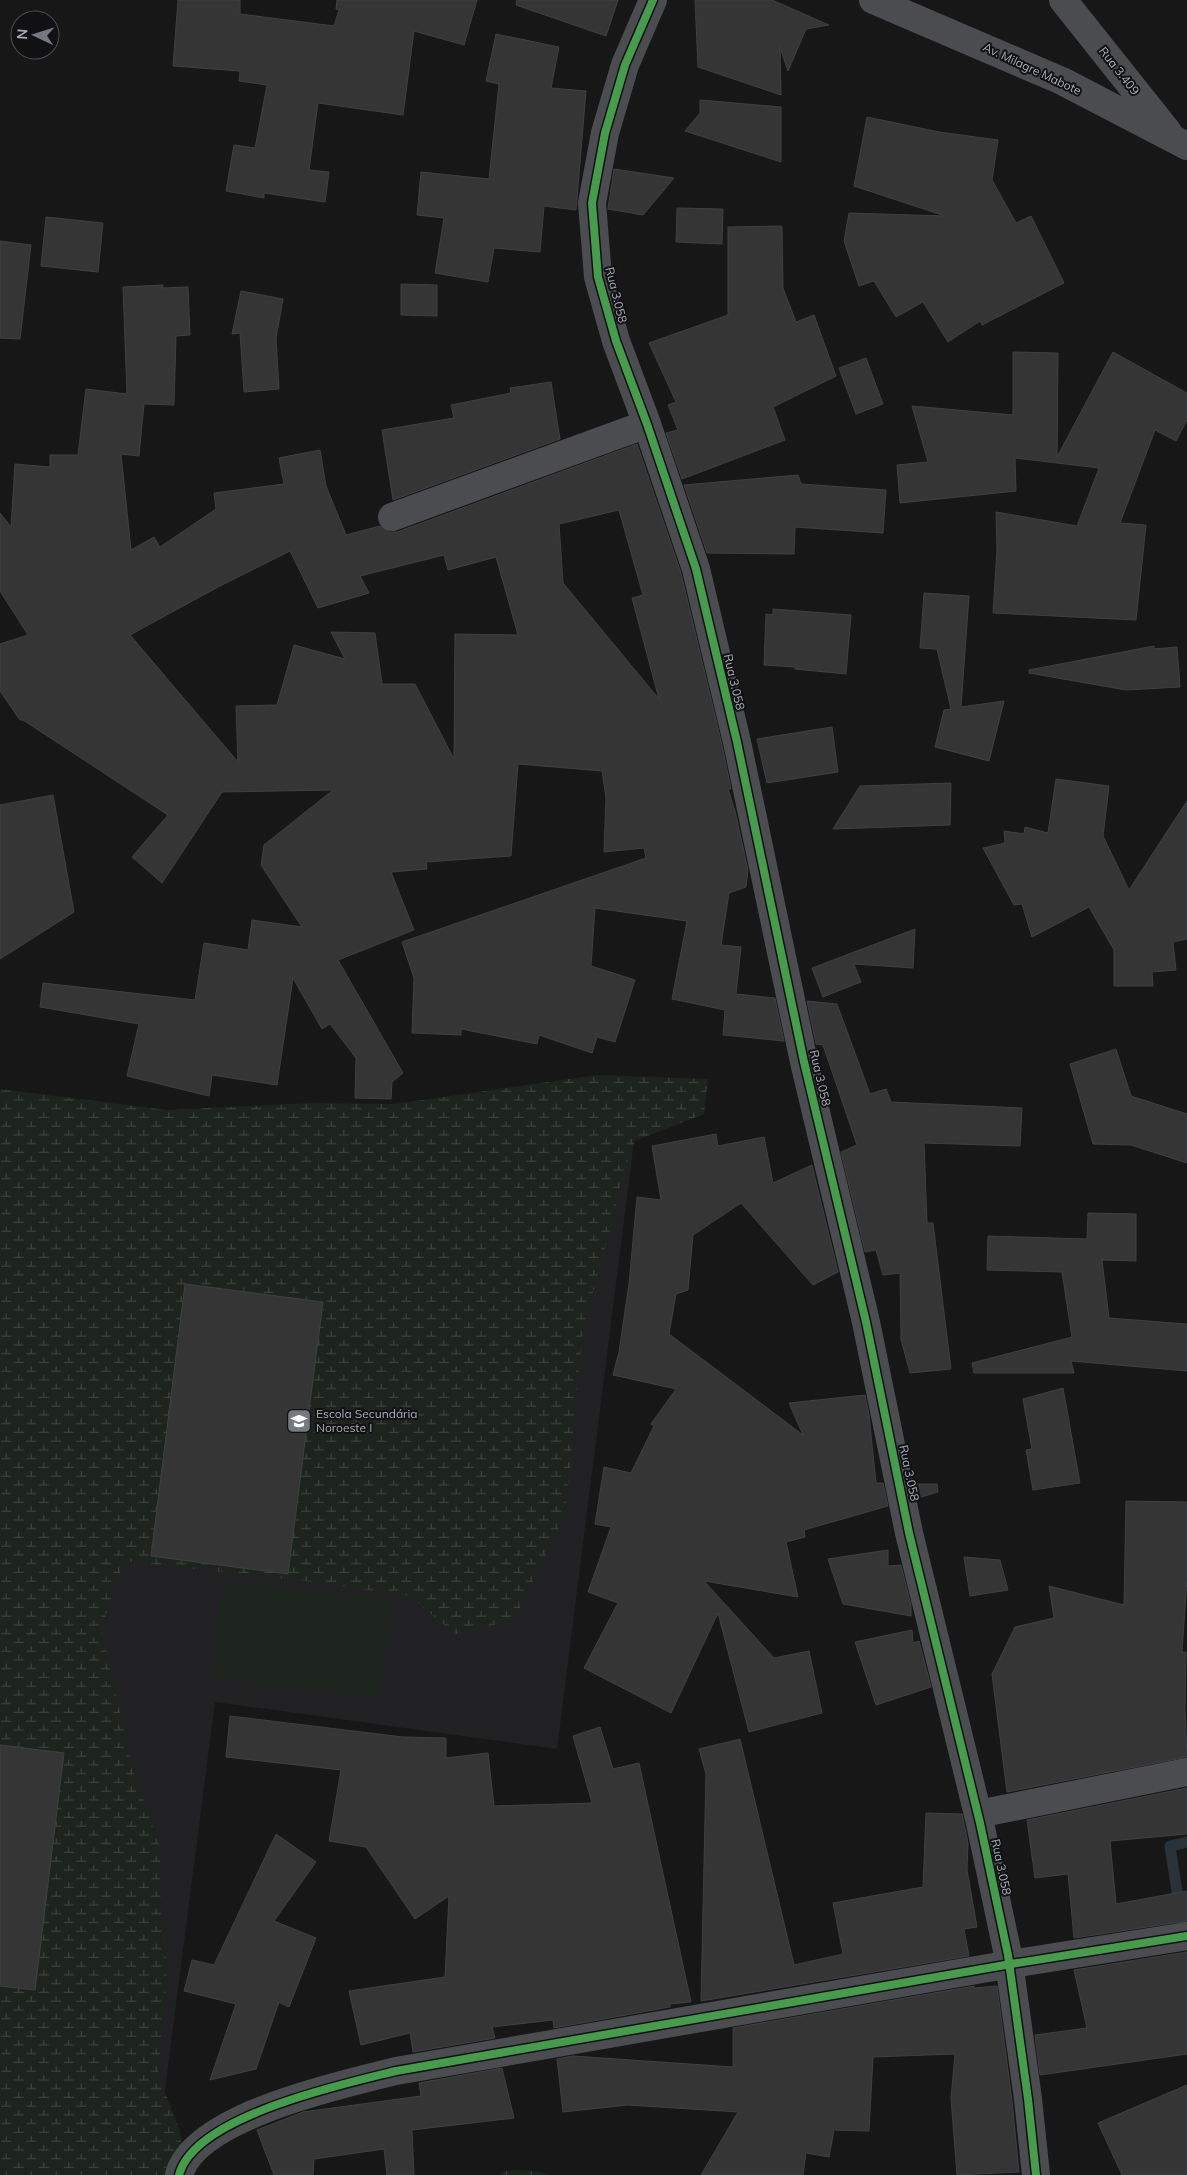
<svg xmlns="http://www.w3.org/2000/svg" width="1187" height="2175" viewBox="0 0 1187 2175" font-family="Mulish,sans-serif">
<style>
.built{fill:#212123}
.wetland{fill:url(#wetland-marsh)}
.pitch{fill:#1d241e}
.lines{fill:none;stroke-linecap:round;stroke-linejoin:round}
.stream{stroke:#2a3239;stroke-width:11}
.building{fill:#353536;stroke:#3f4043;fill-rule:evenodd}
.minor{stroke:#4b4c50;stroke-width:28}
.cycleway-casing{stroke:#111113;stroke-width:11}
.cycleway{stroke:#469c4c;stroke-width:8}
.labels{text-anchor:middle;stroke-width:4;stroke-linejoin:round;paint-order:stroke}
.street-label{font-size:12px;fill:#a8adb8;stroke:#111113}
.poi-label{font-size:12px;fill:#a8adb8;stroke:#111113;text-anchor:start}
</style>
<defs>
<pattern id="wetland-marsh" width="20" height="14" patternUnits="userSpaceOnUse" patternTransform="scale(1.25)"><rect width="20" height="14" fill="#1d241e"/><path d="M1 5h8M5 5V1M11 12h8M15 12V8" fill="none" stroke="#3b413d"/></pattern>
</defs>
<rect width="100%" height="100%" fill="#171717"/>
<path class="built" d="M 638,1110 L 557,1749 L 215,1702 L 154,2175 L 0,2175 L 0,1140 Z"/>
<path class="wetland" d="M 597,1075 L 708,1079 L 704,1114 L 635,1141 L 622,1176 L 613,1220 L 583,1328 L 565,1515 L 514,1620 L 455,1634 L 410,1596 L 313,1582 L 124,1561 L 101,1629 L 135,1776 L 160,1847 L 160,1891 L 167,1974 L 158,2075 L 180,2131 L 184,2175 L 0,2175 L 0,1089 L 167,1110 L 313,1103 L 394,1104 Z
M 519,2170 L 536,2171 L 550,2175 L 499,2175 L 505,2171 Z"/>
<path class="pitch" d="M 223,1582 L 391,1599 L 381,1697 L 213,1679 Z"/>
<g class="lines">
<path class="stream" d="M 1183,1930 L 1170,1846 L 1187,1842"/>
</g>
<path class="building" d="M 178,0 L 240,0 L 240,14 L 334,26 L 339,10 L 336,9 L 337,0 L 477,0 L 464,45 L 414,31 L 403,115 L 318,103 L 309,170 L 329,172 L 325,202 L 264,193 L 264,198 L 226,191 L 234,145 L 255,148 L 267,85 L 239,81 L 240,71 L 173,66 Z
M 517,0 L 618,0 L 606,36 L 516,5 Z
M 695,0 L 772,0 L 829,25 L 806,29 L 788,71 L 780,47 L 781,95 L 698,67 Z
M 496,34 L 559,47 L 551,88 L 586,91 L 576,210 L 544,206 L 540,252 L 494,248 L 488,282 L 435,273 L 444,218 L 417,215 L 421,172 L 489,179 L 499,84 L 486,81 Z
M 700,100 L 781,107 L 781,162 L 685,131 L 700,113 Z
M 867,117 L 939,132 L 998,140 L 992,180 L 1016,223 L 1031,216 L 1064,283 L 982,325 L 980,321 L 948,342 L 923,302 L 896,317 L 874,281 L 859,286 L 844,241 L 849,213 L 945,216 L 854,186 Z
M 614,169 L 674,178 L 643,215 L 608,209 Z
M 677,208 L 723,209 L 722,244 L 676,242 Z
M 46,217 L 103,223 L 98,272 L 41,266 Z
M 782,226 L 783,288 L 796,322 L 814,315 L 836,376 L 773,407 L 785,440 L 682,479 L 666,433 L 678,430 L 668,405 L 676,402 L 649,343 L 728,315 L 728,227 Z
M 0,241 L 31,245 L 20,339 L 0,338 Z
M 401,284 L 437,285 L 437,316 L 401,315 Z
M 163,285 L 163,288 L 188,287 L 190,335 L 176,336 L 174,405 L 144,404 L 139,456 L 121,454 L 131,550 L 154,537 L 160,547 L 216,509 L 214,493 L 284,484 L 279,458 L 320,450 L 326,486 L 346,535 L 380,526 L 389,532 L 397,532 L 637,444 L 681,573 L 722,745 L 731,789 L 728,789 L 735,811 L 748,870 L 746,887 L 729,893 L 721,945 L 741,947 L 736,994 L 775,998 L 784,1041 L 723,1035 L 725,1010 L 672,999 L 687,921 L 595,908 L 591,966 L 635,980 L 615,1042 L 597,1037 L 592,1053 L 539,1035 L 537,1044 L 461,1029 L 461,1035 L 412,1033 L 414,978 L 402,942 L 646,858 L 644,848 L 604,852 L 606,797 L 602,771 L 518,764 L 511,856 L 426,862 L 427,869 L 391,872 L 414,930 L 338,960 L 403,1073 L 392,1082 L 391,1099 L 355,1098 L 356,1058 L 330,1024 L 322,1029 L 293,978 L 277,1085 L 212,1075 L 209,1096 L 127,1076 L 139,1024 L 40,1007 L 43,983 L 195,1000 L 204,943 L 248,950 L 252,920 L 302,927 L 261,865 L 264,845 L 333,790 L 222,792 L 162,883 L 132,857 L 168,815 L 23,720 L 20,720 L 0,691 L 0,644 L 28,635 L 0,591 L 0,513 L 11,527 L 15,464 L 50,467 L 50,455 L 78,455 L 86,389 L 127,394 L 123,287 ZM 619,510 L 643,595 L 632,598 L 659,699 L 563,583 L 559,524 ZM 290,551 L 318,608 L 369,593 L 360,576 L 444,555 L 448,570 L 496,557 L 518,635 L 455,634 L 454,759 L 415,684 L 382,684 L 375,633 L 331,632 L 345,659 L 294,645 L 277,705 L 236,706 L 238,762 L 130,635 L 218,587 Z
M 241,291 L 283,299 L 276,338 L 279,389 L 244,392 L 240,333 L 232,334 Z
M 1013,352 L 1058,353 L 1057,457 L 1113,352 L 1187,393 L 1187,420 L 1176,441 L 1155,430 L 1120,523 L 1146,525 L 1136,620 L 993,613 L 997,550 L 996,512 L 1077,526 L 1099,468 L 1015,458 L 1016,491 L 900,503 L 897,465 L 928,462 L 912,406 L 1013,415 Z
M 866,358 L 883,404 L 856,414 L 839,368 Z
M 551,382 L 560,439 L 393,500 L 382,430 L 454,418 L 451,405 L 511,393 L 510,388 Z
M 798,475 L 801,484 L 886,490 L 883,533 L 795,527 L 794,554 L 707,553 L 684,485 Z
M 924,593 L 969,596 L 961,707 L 1004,701 L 989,761 L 935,747 L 944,710 L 951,709 L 937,649 L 920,648 Z
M 773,609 L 851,615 L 846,674 L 795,669 L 795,667 L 764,665 L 766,614 L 773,615 Z
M 1154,646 L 1154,649 L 1177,647 L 1180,687 L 1126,690 L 1029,673 L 1029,670 Z
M 832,727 L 838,772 L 767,783 L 757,739 Z
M 1056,779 L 1109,786 L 1103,836 L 1129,890 L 1187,801 L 1187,939 L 1173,942 L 1176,970 L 1152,972 L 1153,986 L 1114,986 L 1114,950 L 1089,907 L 1032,937 L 1022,904 L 1014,905 L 983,848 L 1005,843 L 1004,831 L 1024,834 L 1025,827 L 1048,833 Z
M 951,783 L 950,825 L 833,829 L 860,786 Z
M 53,795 L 74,912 L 0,959 L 0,805 Z
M 915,929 L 913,968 L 854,964 L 861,982 L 823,997 L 812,968 Z
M 807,1001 L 837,1004 L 870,1094 L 886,1089 L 891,1102 L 1022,1108 L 1020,1146 L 924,1143 L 927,1223 L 933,1223 L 951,1369 L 910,1373 L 901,1339 L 900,1273 L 883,1275 L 876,1250 L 865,1252 L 841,1152 L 857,1145 L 823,1045 L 816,1044 Z
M 1116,1049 L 1131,1096 L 1187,1114 L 1187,1163 L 1131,1145 L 1093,1144 L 1070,1064 Z
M 716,1134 L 718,1146 L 764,1137 L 773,1183 L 812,1165 L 838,1272 L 813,1285 L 741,1203 L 693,1235 L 688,1290 L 676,1294 L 669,1334 L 803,1435 L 789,1403 L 865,1395 L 869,1415 L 876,1483 L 883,1483 L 888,1506 L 804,1530 L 805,1537 L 786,1542 L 798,1597 L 704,1581 L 774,1658 L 809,1651 L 822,1713 L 749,1732 L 718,1613 L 671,1713 L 584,1668 L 618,1603 L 588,1592 L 611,1527 L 595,1524 L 604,1467 L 631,1473 L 654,1426 L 651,1424 L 676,1389 L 613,1375 L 619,1352 L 629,1284 L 637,1197 L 661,1200 L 652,1146 Z
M 1088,1213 L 1136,1214 L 1136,1261 L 1102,1260 L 1109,1318 L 1187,1324 L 1187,1371 L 1071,1361 L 1074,1373 L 974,1373 L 972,1363 L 1072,1337 L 1062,1272 L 987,1270 L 988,1236 L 1087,1239 Z
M 185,1284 L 323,1302 L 288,1574 L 151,1556 Z
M 1063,1388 L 1080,1483 L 1033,1490 L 1026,1450 L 1032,1449 L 1023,1399 Z
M 915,1484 L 937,1484 L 938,1492 L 918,1498 Z
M 1126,1501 L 1187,1502 L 1187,1578 L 1182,1652 L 1186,1652 L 1185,1709 L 1187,1757 L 1007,1792 L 992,1674 L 1015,1627 L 1054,1618 L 1049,1586 L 1124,1605 Z
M 888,1550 L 888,1566 L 901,1565 L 911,1605 L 911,1616 L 843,1604 L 828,1559 Z
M 964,1557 L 1000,1560 L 1008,1590 L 970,1596 Z
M 912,1630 L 913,1643 L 919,1641 L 931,1687 L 876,1705 L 855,1642 Z
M 230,1716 L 403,1737 L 446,1738 L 446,1758 L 488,1753 L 494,1806 L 592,1803 L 573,1736 L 600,1727 L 613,1769 L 639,1763 L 691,2002 L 670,2004 L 670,2007 L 554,2028 L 553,2020 L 492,2027 L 495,2038 L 413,2052 L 410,2033 L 361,2045 L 349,1991 L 445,1977 L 449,1896 L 415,1919 L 366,1847 L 329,1841 L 341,1770 L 226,1757 Z
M 740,1739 L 794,1965 L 843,1954 L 833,1903 L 923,1887 L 926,1813 L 962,1814 L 968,1843 L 967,1870 L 977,1927 L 964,1929 L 969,1956 L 701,2001 L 706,1774 L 699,1749 Z
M 0,1745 L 64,1753 L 35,1990 L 0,1986 Z
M 1187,1788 L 1187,1834 L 1110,1841 L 1116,1904 L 1187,1891 L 1187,1921 L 1074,1938 L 1068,1874 L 1035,1878 L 1027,1820 Z
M 276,1834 L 316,1862 L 274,1921 L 316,1938 L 289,2007 L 279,2002 L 256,2069 L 210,2080 L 236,2004 L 184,1991 L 192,1960 L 214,1965 Z
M 1187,1952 L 1187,2054 L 1040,2075 L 1035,2035 L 1087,2028 L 1074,1970 Z
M 974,1986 L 974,1988 L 997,1986 L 1012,2101 L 1019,2172 L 957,2175 L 951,2098 L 955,2054 L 873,2057 L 869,2131 L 834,2130 L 829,2157 L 806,2153 L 803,2175 L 701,2175 L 738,2112 L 628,2105 L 563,2112 L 557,2059 L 573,2056 L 733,2067 L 733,2028 Z
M 502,2068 L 514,2118 L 412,2130 L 414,2175 L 387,2175 L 384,2149 L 314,2159 L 313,2175 L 274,2175 L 257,2130 L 303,2112 L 421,2096 L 419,2083 Z
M 1187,2085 L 1187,2175 L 1122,2175 L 1098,2123 Z"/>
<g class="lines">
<path class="minor" d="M 653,0 L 625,65 L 605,133 L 592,203 L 598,277 L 616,341 L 647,424 L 696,569 L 737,742 L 804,1062 L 866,1322 L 909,1533 L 980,1823 L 1008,1955 L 1028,2099 L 1036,2175
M 873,0 L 1062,81 L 1187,146
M 1063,0 L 1168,132
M 392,517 L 647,424
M 978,1814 L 1187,1772
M 179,2175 C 194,2116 344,2084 396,2071 L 1011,1964 L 1187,1936"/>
<defs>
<path id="cycleway" d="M 653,0 L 625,65 L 605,133 L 592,203 L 598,277 L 616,341 L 647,424 L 696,569 L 737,742 L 804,1062 L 866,1322 L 909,1533 L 980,1823 L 1008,1955 L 1028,2099 L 1036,2175
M 179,2175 C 194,2116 344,2084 396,2071 L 1011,1964 L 1187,1936"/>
</defs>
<use href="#cycleway" class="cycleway-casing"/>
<use href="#cycleway" class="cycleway"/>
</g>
<defs>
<symbol id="school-square" viewBox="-11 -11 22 22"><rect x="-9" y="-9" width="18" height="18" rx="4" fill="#757880" stroke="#111113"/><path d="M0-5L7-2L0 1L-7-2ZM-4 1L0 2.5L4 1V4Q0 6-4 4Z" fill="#fff"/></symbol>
</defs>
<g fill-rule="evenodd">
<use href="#school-square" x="285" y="1407" width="28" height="28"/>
</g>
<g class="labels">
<g class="street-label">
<text transform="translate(1032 69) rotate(25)" y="4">Av. Milagre Mabote</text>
<text transform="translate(1119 71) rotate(52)" y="4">Rua 3.409</text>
<text transform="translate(616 295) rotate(76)" y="4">Rua 3.058</text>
<text transform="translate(734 682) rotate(77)" y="4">Rua 3.058</text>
<text transform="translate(820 1078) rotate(77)" y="4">Rua 3.058</text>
<text transform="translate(909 1473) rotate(78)" y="4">Rua 3.058</text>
<text transform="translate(1001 1867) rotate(78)" y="4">Rua 3.058</text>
</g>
<g class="poi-label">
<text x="316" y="1418">Escola Secundária<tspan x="316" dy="14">Noroeste I</tspan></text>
</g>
</g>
<g transform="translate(35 35) rotate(274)"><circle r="24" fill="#111113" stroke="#4d4f55"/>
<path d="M0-4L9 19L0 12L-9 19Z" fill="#757880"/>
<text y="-8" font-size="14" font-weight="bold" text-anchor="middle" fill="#a8adb8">N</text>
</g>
</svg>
